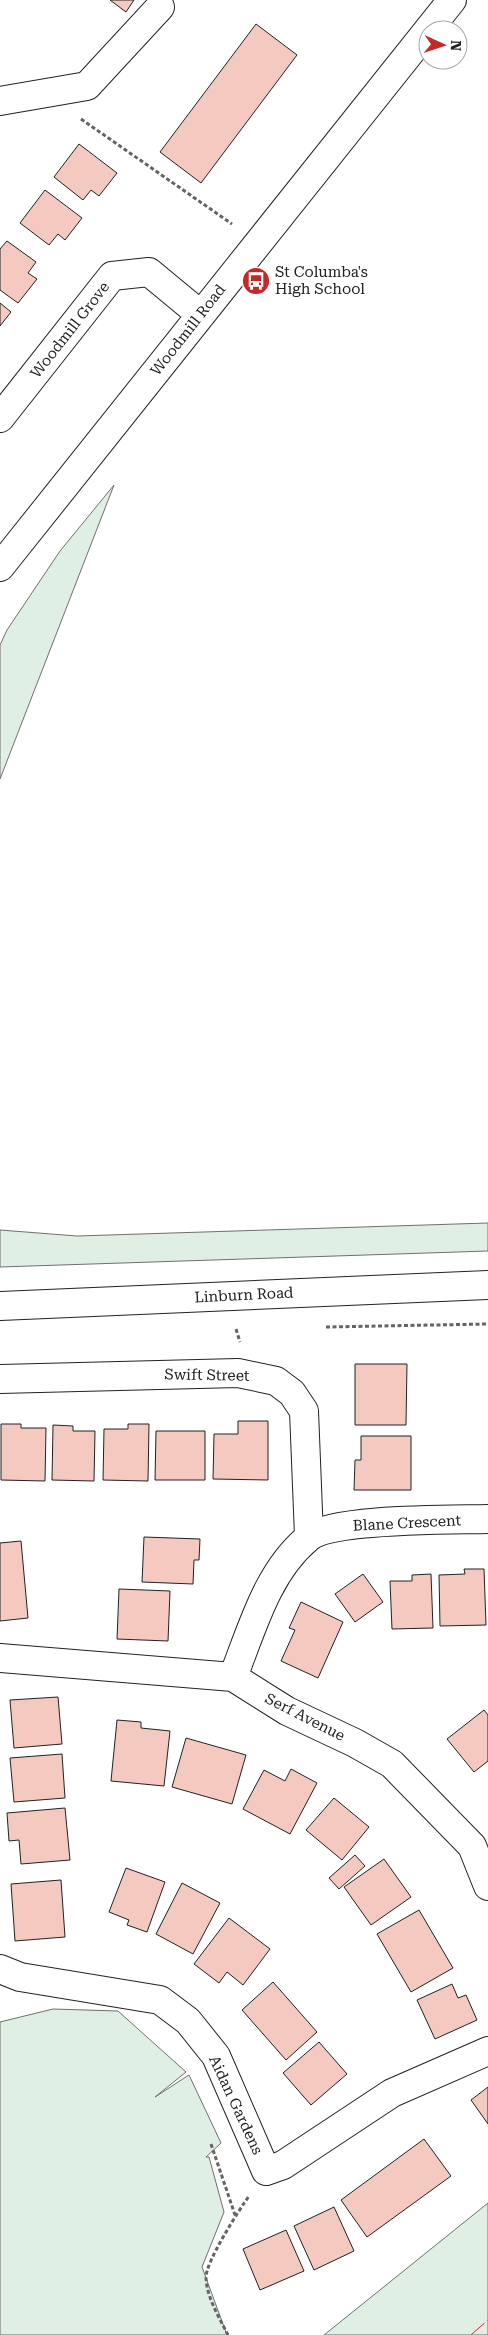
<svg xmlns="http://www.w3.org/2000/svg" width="488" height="2335" viewBox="0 0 488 2335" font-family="'Roboto Serif',serif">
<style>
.green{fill:#e0efe3;stroke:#6f6f6f}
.building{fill:#f3c9c0;stroke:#222}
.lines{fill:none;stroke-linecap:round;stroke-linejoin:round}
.minor-casing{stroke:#222;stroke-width:30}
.path{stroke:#646464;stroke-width:3;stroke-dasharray:4 2.5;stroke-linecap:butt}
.minor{stroke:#fff;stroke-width:28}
.power{stroke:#c62828;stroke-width:1;stroke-dasharray:18 4 2.5 4;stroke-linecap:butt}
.labels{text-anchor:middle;stroke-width:4;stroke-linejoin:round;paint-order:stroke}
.poi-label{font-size:15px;fill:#222;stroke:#fff;text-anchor:start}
.street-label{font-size:15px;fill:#222;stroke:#fff}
</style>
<rect width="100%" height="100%" fill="#fff"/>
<path class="green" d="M 114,485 L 0,779 L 0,645 L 7,630 L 60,551 Z
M 488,1223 L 488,1251 L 0,1267 L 0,1230 L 77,1236 Z
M 53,2009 L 118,2011 L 186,2072 L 155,2097 L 189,2075 L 221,2143 L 206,2157 L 209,2157 L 224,2212 L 202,2267 L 227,2335 L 0,2335 L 0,2022 Z
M 488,2203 L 488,2335 L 324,2335 Z"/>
<path class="building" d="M 110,0 L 134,0 L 126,12 Z
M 256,24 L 297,55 L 201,183 L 160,152 Z
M 79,144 L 117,173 L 99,196 L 91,190 L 83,200 L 54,177 Z
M 45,190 L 82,218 L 65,240 L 58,234 L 49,245 L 20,223 Z
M 7,241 L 36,262 L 28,273 L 37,279 L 18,303 L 0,290 L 0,249 Z
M 0,303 L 11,312 L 0,326 Z
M 355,1364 L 407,1364 L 406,1425 L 355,1425 Z
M 238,1421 L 268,1421 L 268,1480 L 213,1479 L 214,1434 L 238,1434 Z
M 1,1424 L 21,1424 L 21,1428 L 46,1428 L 45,1481 L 1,1480 Z
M 128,1424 L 149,1424 L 148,1481 L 103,1480 L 104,1429 L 128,1429 Z
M 53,1425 L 73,1426 L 73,1431 L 95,1431 L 94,1481 L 52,1480 Z
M 156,1431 L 205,1431 L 205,1480 L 155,1480 Z
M 361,1436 L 411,1436 L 411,1490 L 354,1490 L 355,1460 L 361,1460 Z
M 144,1537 L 200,1539 L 199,1560 L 194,1560 L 193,1584 L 142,1582 Z
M 21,1541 L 28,1618 L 0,1621 L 0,1543 Z
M 464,1569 L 484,1569 L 486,1625 L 440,1626 L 439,1575 L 465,1574 Z
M 363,1574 L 383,1602 L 355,1622 L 335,1594 Z
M 431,1574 L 433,1628 L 392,1629 L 390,1581 L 412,1581 L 412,1575 Z
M 119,1589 L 170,1591 L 168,1641 L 117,1639 Z
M 301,1602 L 343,1622 L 318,1678 L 281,1661 L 295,1630 L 289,1628 Z
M 58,1697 L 62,1744 L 14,1748 L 10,1700 Z
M 484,1710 L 488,1715 L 488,1761 L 474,1772 L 447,1739 Z
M 117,1720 L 141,1722 L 141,1728 L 170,1731 L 164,1786 L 111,1781 Z
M 186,1738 L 246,1755 L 232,1804 L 172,1787 Z
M 62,1754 L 65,1798 L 14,1802 L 10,1758 Z
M 291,1769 L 317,1783 L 290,1834 L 243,1809 L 264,1770 L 285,1781 Z
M 334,1798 L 369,1827 L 342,1860 L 306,1830 Z
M 65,1808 L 70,1860 L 21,1864 L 19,1840 L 9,1841 L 7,1813 Z
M 355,1855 L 365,1866 L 339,1889 L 329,1878 Z
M 384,1859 L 411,1897 L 371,1925 L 344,1887 Z
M 126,1868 L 165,1882 L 147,1932 L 127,1925 L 129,1920 L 109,1912 Z
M 61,1880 L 65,1937 L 15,1941 L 11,1884 Z
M 182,1883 L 220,1903 L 193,1954 L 156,1934 Z
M 419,1910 L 453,1968 L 411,1992 L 377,1934 Z
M 229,1918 L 270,1949 L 243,1985 L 227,1972 L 219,1983 L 194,1964 Z
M 273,1982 L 317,2032 L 286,2060 L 242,2010 Z
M 452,1984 L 458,1998 L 466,1995 L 477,2020 L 435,2039 L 417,2000 Z
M 319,2042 L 347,2074 L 311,2105 L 283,2073 Z
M 488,2087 L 488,2124 L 471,2100 Z
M 424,2139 L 451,2176 L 367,2237 L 341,2200 Z
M 334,2207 L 354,2251 L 314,2270 L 294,2226 Z
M 286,2230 L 304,2271 L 260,2290 L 243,2249 Z"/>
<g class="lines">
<defs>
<path id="minor" d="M 0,101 L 87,86 L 160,7
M 0,418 L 112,276 L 149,272 L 201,315
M 0,567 L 452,0
M 0,1306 L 488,1285
M 0,1379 L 238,1373 L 276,1381 L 292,1393 L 304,1411 L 309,1536
M 0,1658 L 233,1677 L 287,1711 L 355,1743 L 392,1764 L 472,1846 L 488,1886
M 233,1677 C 252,1629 267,1572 308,1538 C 331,1518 453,1520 488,1519
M 0,1969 L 20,1977 L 160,2000 L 188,2021 L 216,2056 L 266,2171 L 283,2165 L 392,2093 L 488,2051"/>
</defs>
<use href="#minor" class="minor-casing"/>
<path class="path" d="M 81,119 L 232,224
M 326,1327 L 488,1324
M 236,1329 L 240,1342
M 211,2144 L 235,2215
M 228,2335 C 219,2317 207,2298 206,2278 C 205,2263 239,2210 249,2196"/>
<use href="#minor" class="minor"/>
<path class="power" d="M 471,2335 L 488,2320"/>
</g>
<defs>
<symbol id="bus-disc" viewBox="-11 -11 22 22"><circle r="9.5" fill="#c62828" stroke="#fff"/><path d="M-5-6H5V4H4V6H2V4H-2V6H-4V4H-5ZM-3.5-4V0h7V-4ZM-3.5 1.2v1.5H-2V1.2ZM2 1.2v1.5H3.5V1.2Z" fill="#fff"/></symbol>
</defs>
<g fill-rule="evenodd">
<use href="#bus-disc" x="240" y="265" width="32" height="32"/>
</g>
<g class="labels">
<g class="poi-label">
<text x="275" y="277">St Columba's<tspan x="275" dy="17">High School</tspan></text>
</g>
<g class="street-label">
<text transform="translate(70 330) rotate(-52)" y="5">Woodmill Grove</text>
<text transform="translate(188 330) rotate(-52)" y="5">Woodmill Road</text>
<text transform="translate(244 1295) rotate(-3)" y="5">Linburn Road</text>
<text transform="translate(207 1375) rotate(1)" y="5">Swift Street</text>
<text transform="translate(407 1523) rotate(-3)" y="5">Blane Crescent</text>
<text transform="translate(305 1717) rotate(27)" y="5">Serf Avenue</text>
<text transform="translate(236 2105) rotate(65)" y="5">Aidan Gardens</text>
</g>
</g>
<g transform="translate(443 45) rotate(93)"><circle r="24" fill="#ffffff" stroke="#a7a7a7"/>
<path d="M0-4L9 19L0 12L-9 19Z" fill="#c62828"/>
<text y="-8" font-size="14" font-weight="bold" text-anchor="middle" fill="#222222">N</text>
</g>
</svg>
